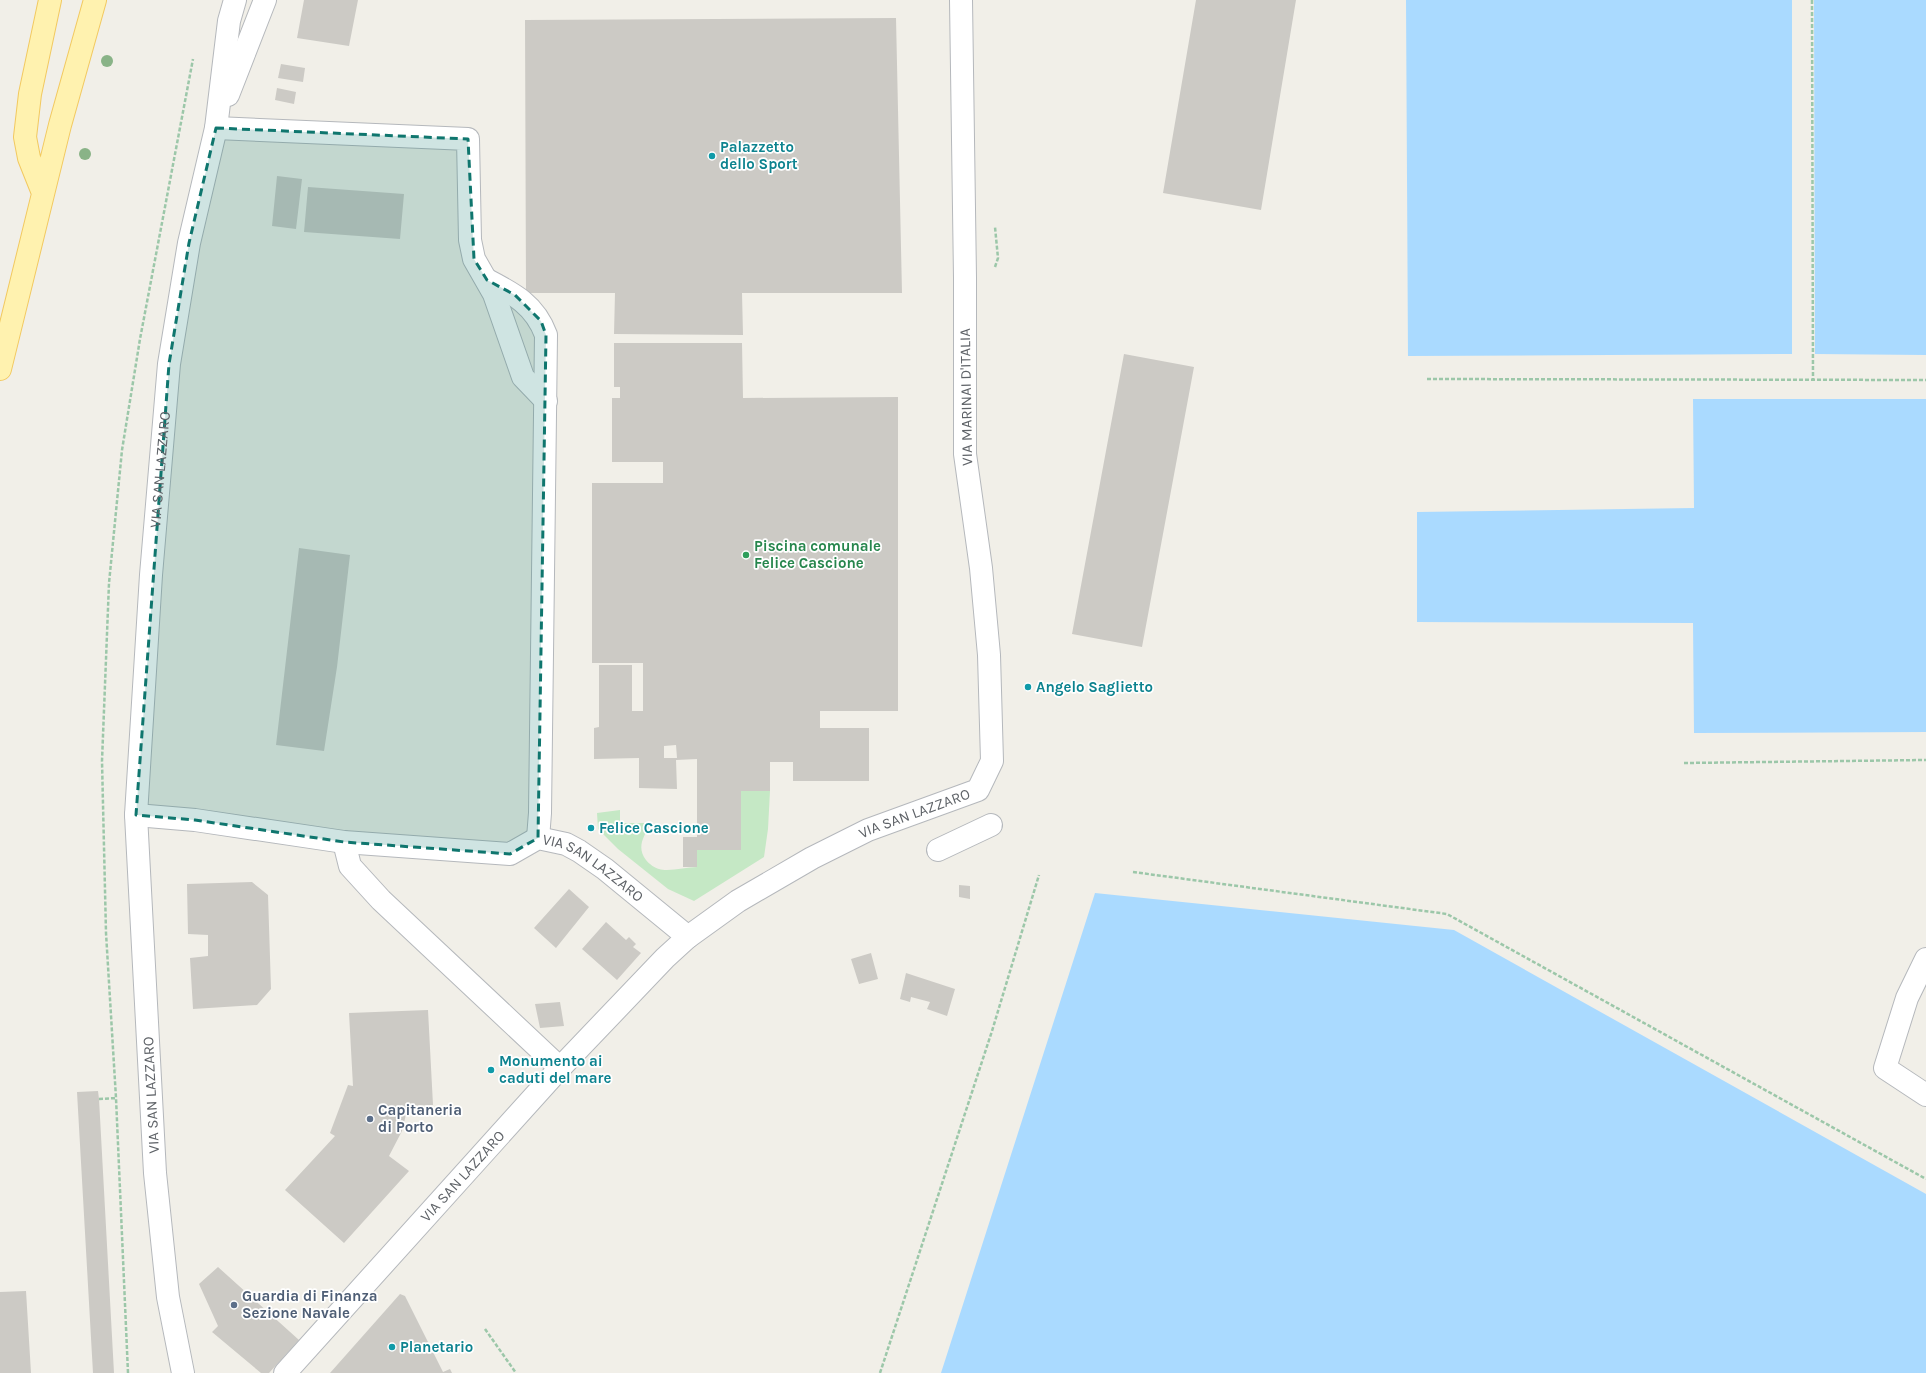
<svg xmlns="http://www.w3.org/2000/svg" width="1926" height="1373" viewBox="0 0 1926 1373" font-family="Karla,sans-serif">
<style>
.green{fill:#c5e8c5}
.water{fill:#aadaff}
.building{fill:#cccac5;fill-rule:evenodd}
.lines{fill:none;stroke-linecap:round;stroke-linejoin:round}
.minor-casing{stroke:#b5b8bc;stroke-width:24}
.major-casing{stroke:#f2c960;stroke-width:24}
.path{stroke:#9cc7a9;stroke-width:2.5;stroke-dasharray:4 2;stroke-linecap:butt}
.minor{stroke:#fff;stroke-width:22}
.major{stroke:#fff2af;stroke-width:22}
.tree{fill:#89b387}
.marked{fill:#0f766e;fill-opacity:0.2;stroke:#0f766e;stroke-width:3;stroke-dasharray:8 5;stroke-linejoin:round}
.culture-dot{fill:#0f9aa8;stroke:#fff;stroke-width:1.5}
.leisure-dot{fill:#2e9e5b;stroke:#fff;stroke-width:1.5}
.service-dot{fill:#5c6f8a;stroke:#fff;stroke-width:1.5}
.labels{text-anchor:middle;stroke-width:3.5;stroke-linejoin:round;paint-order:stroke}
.culture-label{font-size:15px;font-weight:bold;fill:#0d838f;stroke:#fff;text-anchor:start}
.street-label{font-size:15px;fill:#5f6368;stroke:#fff}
.leisure-label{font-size:15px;font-weight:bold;fill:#27864d;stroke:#fff;text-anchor:start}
.service-label{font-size:15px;font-weight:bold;fill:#4e5e75;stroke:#fff;text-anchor:start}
</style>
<rect width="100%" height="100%" fill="#f1efe8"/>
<path class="green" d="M 741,791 L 770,791 L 768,829 L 764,857 L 694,901 L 668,889 L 618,849 L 598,829 L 597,813 L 620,810 L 620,823 L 651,823 C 644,836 636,847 646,860 C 649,864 655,868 659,869 C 669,872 686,867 697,867 L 697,850 L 741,850 Z"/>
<path class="water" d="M 1406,0 L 1792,0 L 1792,354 L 1408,356 Z
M 1814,0 L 1926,0 L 1926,355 L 1815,354 Z
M 1693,399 L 1926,399 L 1926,732 L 1694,733 L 1693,623 L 1417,622 L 1417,512 L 1694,508 Z
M 1095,893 L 1454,930 L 1926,1194 L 1926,1373 L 941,1373 Z"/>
<path class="building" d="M 304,0 L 358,0 L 349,46 L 297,38 Z
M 1196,0 L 1296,0 L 1261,210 L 1163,193 Z
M 896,18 L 902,293 L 742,293 L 743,335 L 614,334 L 615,293 L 526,293 L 525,20 Z
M 281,64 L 305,68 L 303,82 L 278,78 Z
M 277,88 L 296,92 L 294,104 L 275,100 Z
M 277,176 L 302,179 L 296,229 L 272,226 Z
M 308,187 L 404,194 L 400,239 L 304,232 Z
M 614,343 L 742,343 L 743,398 L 898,397 L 898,711 L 820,711 L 820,728 L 869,728 L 869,781 L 793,781 L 793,762 L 770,762 L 770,791 L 741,791 L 741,850 L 697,850 L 697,867 L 683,867 L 683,837 L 697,837 L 697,759 L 676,760 L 677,789 L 639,788 L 639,758 L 594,759 L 594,728 L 599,727 L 599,665 L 632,665 L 632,711 L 643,711 L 643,663 L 592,663 L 592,483 L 663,483 L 663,462 L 612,462 L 612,398 L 620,398 L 620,387 L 614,387 ZM 676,745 L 677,758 L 664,758 L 664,746 Z
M 1124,354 L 1194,367 L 1142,647 L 1072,634 Z
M 299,548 L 350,555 L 337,667 L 324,751 L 276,745 Z
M 252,882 L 268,895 L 271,989 L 257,1005 L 193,1009 L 190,958 L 208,956 L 208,935 L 188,934 L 187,884 Z
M 959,885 L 970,886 L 970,899 L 959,897 Z
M 569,889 L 589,907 L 556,948 L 534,928 Z
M 606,922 L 626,940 L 629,937 L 636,944 L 633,947 L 641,953 L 617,980 L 582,949 Z
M 871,953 L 878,979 L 859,984 L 851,959 Z
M 906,973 L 955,989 L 947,1016 L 927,1009 L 930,1002 L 911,997 L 910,1002 L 900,999 Z
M 560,1002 L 564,1026 L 540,1028 L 535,1004 Z
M 428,1010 L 433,1105 L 408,1106 L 402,1131 L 389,1156 L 409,1171 L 344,1243 L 285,1190 L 335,1136 L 330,1133 L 348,1085 L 353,1086 L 349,1013 Z
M 98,1091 L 99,1099 L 114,1373 L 93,1373 L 77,1092 Z
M 218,1267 L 299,1340 L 269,1373 L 261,1373 L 212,1332 L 218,1326 L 199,1284 Z
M 26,1291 L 31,1373 L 0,1373 L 0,1292 Z
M 400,1294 L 405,1296 L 443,1372 L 450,1369 L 452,1373 L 330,1373 Z"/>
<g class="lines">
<defs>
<g id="minor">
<path d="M 228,95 L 265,0"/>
<path d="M 216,128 L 468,139 L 470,240 L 474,259 L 494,294 L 523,377 L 546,401"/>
<path d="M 487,280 C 514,294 535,305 546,335 L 540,813 L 538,838"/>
<path id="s1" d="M 136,815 L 195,820 L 344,842 L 510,854 L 538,838 L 566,844 L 579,851 L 605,869 L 688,937"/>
<path d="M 344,842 L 350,866 L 381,900 L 560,1068"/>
<path d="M 938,850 L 991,825"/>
<path d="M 1926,959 L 1907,998 L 1885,1068 L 1926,1095"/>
<path id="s2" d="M 183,1373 L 168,1297 L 155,1173 L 136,815 L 151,575 L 169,364 L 189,243 L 216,128 L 229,21 L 235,0"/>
<path id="s3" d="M 285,1373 L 560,1068 L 665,958 L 688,937 L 738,901 L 812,858 L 868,830 L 978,790 L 992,761 L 989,655 L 981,568 L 965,454 L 965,278 L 961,0"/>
</g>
<path id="major" d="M 43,193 L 29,158 L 25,137 L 30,94 L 50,0
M 0,369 L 60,125 L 95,0"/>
</defs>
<use href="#minor" class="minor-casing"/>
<use href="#major" class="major-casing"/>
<path class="path" d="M 1812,0 L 1813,380
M 995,267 L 998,258 L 995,227
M 1427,379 L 1926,380
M 1684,763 L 1926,760
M 1133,872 L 1447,914 L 1926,1179
M 99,1099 L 116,1098
M 485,1329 L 516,1373
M 128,1373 L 116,1098 L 106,933 L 102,761 L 109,583 L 122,450 L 140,339 L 193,59
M 880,1373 L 992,1031 L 1039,875"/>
<use href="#minor" class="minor"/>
<use href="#major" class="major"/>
</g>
<g class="tree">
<circle cx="107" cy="61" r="6"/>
<circle cx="85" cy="154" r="6"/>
</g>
<path class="marked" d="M 216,128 L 468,139 L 474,259 L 487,280 L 515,295 L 541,321 L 546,335 L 538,838 L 510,854 L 344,842 L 195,820 L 136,815 L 169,364 L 189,243 Z"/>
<g class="culture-dot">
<circle cx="712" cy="156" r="4"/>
<circle cx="1028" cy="687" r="4"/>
<circle cx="591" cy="828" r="4"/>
<circle cx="491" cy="1070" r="4"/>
<circle cx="392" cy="1347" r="4"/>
</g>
<circle class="leisure-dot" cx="746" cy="555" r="4"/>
<g class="service-dot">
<circle cx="370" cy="1119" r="4"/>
<circle cx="234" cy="1305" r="4"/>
</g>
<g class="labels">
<g class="culture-label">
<text x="720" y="152">Palazzetto<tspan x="720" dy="17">dello Sport</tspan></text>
<text x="1036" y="692">Angelo Saglietto</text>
<text x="599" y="833">Felice Cascione</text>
<text x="499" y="1066">Monumento ai<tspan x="499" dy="17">caduti del mare</tspan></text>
<text x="400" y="1352">Planetario</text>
</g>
<g class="street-label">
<text transform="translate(966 397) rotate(-91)" y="5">VIA MARINAI D'ITALIA</text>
<text dy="5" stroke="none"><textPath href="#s2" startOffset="907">VIA SAN LAZZARO</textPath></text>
<text dy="5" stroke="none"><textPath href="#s3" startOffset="853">VIA SAN LAZZARO</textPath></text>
<text dy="5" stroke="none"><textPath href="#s1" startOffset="472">VIA SAN LAZZARO</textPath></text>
<text transform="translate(151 1095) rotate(-93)" y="5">VIA SAN LAZZARO</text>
<text dy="5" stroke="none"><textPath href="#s3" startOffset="265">VIA SAN LAZZARO</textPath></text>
</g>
<g class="leisure-label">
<text x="754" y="551">Piscina comunale<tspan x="754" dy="17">Felice Cascione</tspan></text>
</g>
<g class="service-label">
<text x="378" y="1115">Capitaneria<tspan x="378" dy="17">di Porto</tspan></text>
<text x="242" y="1301">Guardia di Finanza<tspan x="242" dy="17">Sezione Navale</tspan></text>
</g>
</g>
</svg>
